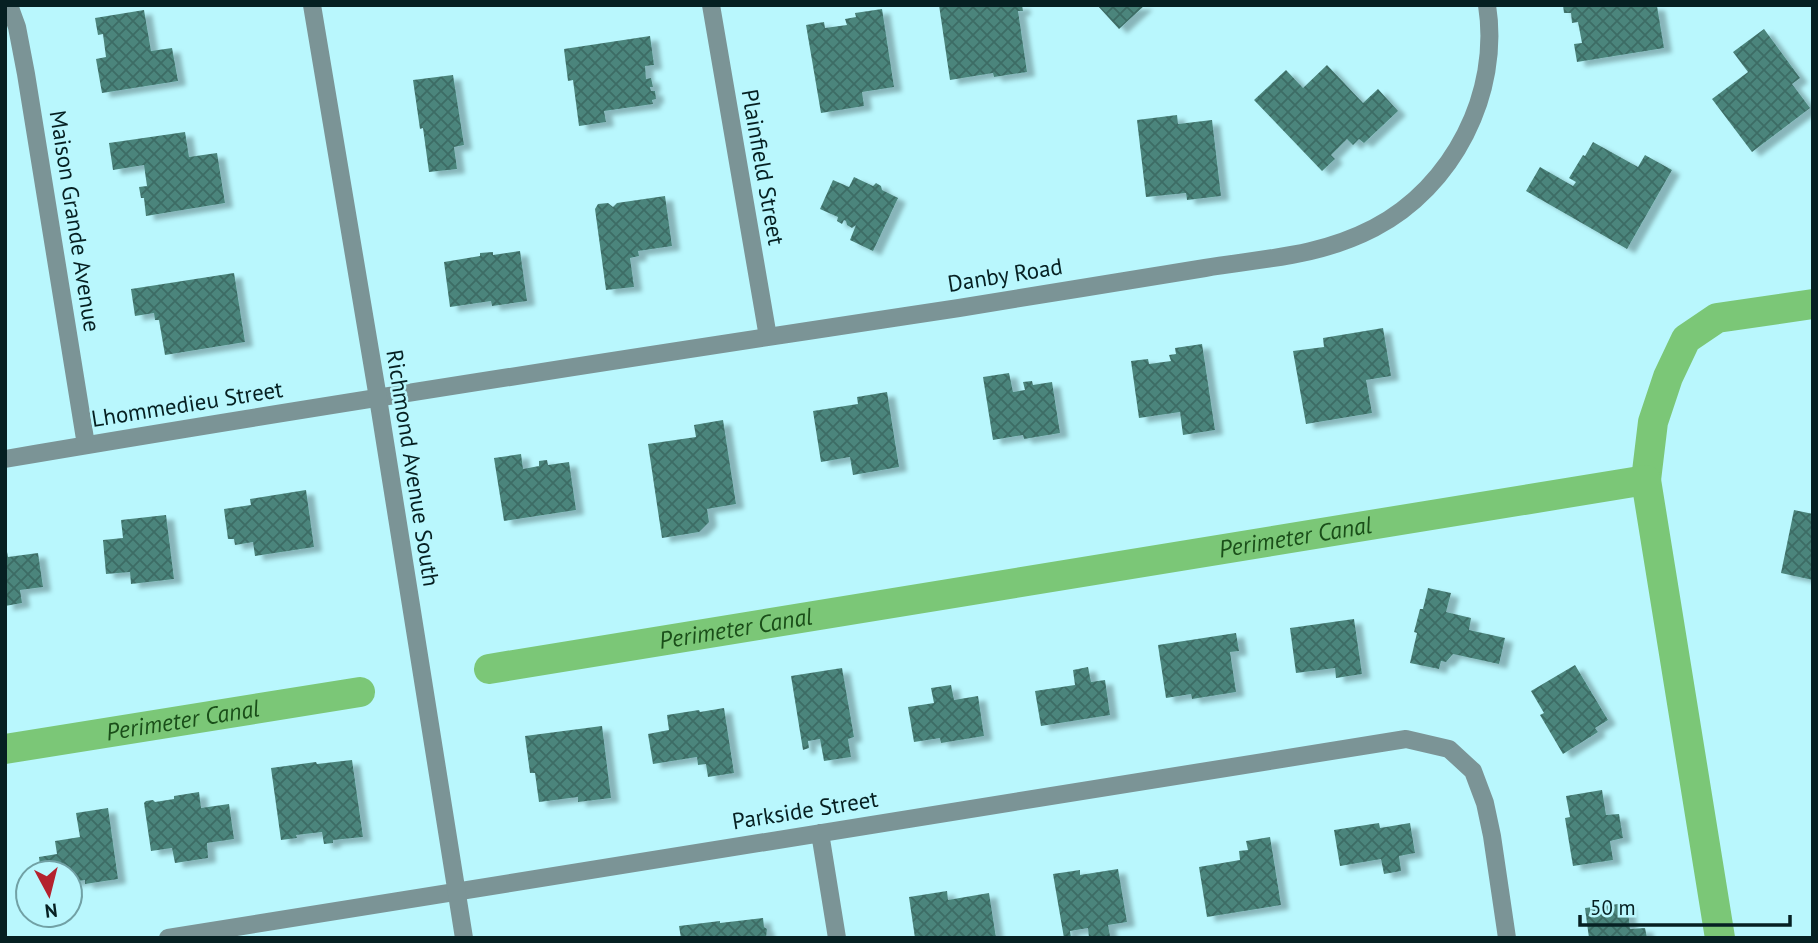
<svg xmlns="http://www.w3.org/2000/svg" width="1818" height="943" viewBox="0 0 1818 943" font-family="'PT Sans',sans-serif">
<style>
.lines{fill:none;stroke-linecap:round;stroke-linejoin:round}
.canal{stroke:#7bc777;stroke-width:30}
.building{fill:url(#building-cross-hatch);filter:url(#shadow)}
.minor{stroke:#7b9496;stroke-width:18}
.tertiary{stroke:#7b9496;stroke-width:18}
.labels{text-anchor:middle;stroke-width:5;stroke-linejoin:round;paint-order:stroke}
.street-label{font-size:23px;fill:#062022;stroke:#b9f7fd}
.water-label{font-size:24px;font-style:italic;fill:#1a4e19;stroke:#b9f7fd}
</style>
<defs>
<pattern id="building-cross-hatch" width="8" height="8" patternUnits="userSpaceOnUse" patternTransform="scale(1.75)"><rect width="8" height="8" fill="#4c857c"/><path d="M0 0l8 8M0 8l8-8" fill="none" stroke="#3d6c65"/></pattern>
<filter id="shadow"><feDropShadow dx="8" dy="4.5" stdDeviation="2" flood-color="#0004"/></filter>
</defs>
<rect width="100%" height="100%" fill="#b9f7fd"/>
<g class="lines">
<g class="canal">
<path d="M 1646,480 L 1653,422 L 1668,377 L 1686,339 L 1717,318 L 1813,304"/>
<path id="s1" d="M 489,669 L 1646,480 L 1720,938"/>
<path id="s2" d="M 5,749 L 360,692"/>
</g>
</g>
<path class="building" d="M 939,5 L 1022,5 L 1023,11 L 1018,11 L 1027,72 L 994,77 L 993,73 L 950,80 Z
M 1097,5 L 1145,5 L 1119,29 Z
M 1563,5 L 1657,6 L 1664,48 L 1577,62 L 1574,44 L 1582,43 L 1578,22 L 1572,23 L 1571,13 L 1564,13 Z
M 882,9 L 894,87 L 862,92 L 864,106 L 821,113 L 806,25 L 824,22 L 825,28 L 847,25 L 845,19 L 856,17 L 855,13 Z
M 144,10 L 151,51 L 172,48 L 178,81 L 102,93 L 96,59 L 106,57 L 103,34 L 98,35 L 95,18 Z
M 1764,29 L 1800,78 L 1792,84 L 1810,108 L 1752,152 L 1712,99 L 1748,72 L 1733,52 Z
M 650,36 L 654,65 L 645,66 L 646,79 L 651,78 L 653,87 L 650,87 L 651,91 L 655,91 L 656,99 L 652,100 L 653,104 L 604,111 L 606,122 L 579,126 L 573,80 L 568,81 L 564,49 Z
M 1327,65 L 1363,103 L 1378,89 L 1398,111 L 1364,143 L 1359,139 L 1353,145 L 1347,139 L 1331,155 L 1335,159 L 1322,171 L 1254,100 L 1286,70 L 1303,88 Z
M 453,75 L 464,145 L 454,147 L 457,169 L 429,172 L 423,128 L 420,129 L 413,80 Z
M 1177,115 L 1178,124 L 1212,120 L 1221,196 L 1187,200 L 1186,193 L 1146,197 L 1137,120 Z
M 185,132 L 189,157 L 217,153 L 225,203 L 146,216 L 144,198 L 141,198 L 139,187 L 147,186 L 144,165 L 113,170 L 109,143 Z
M 1593,142 L 1638,167 L 1645,155 L 1672,170 L 1627,249 L 1526,191 L 1540,167 L 1573,186 L 1576,182 L 1569,178 L 1583,155 L 1585,156 Z
M 854,177 L 873,186 L 876,183 L 881,186 L 882,190 L 898,198 L 873,251 L 850,240 L 856,225 L 852,228 L 847,225 L 846,221 L 844,220 L 842,224 L 837,221 L 838,217 L 820,209 L 833,180 L 849,187 Z
M 665,196 L 672,246 L 638,251 L 639,256 L 630,258 L 634,287 L 606,290 L 595,209 L 598,204 L 608,203 L 613,207 L 617,203 Z
M 520,251 L 527,301 L 492,306 L 491,301 L 450,307 L 444,262 L 480,256 L 480,253 L 493,252 L 493,255 Z
M 234,273 L 245,342 L 165,355 L 159,320 L 155,320 L 154,313 L 135,316 L 131,289 Z
M 1383,328 L 1391,376 L 1366,380 L 1372,413 L 1306,424 L 1293,351 L 1324,347 L 1323,338 Z
M 1202,344 L 1215,430 L 1183,435 L 1180,412 L 1139,418 L 1131,361 L 1148,359 L 1149,364 L 1171,361 L 1169,355 L 1176,354 L 1175,348 Z
M 1009,373 L 1013,392 L 1025,390 L 1023,382 L 1032,381 L 1033,385 L 1052,382 L 1060,433 L 1024,439 L 1023,435 L 993,440 L 983,377 Z
M 887,392 L 899,467 L 853,475 L 850,457 L 821,462 L 813,411 L 858,404 L 857,397 Z
M 723,420 L 736,504 L 707,509 L 709,522 L 699,532 L 662,538 L 648,444 L 696,437 L 694,425 Z
M 521,454 L 523,469 L 539,466 L 539,461 L 547,460 L 548,465 L 569,462 L 576,510 L 504,521 L 494,458 Z
M 306,490 L 314,547 L 255,556 L 253,542 L 235,545 L 234,539 L 228,539 L 224,509 L 251,505 L 250,499 Z
M 1794,510 L 1813,514 L 1813,580 L 1781,573 Z
M 166,515 L 174,579 L 131,584 L 130,572 L 106,574 L 103,540 L 123,538 L 121,520 Z
M 5,552 L 7,552 L 8,557 L 38,553 L 43,587 L 20,590 L 22,603 L 5,606 Z
M 1428,588 L 1451,593 L 1446,612 L 1471,618 L 1469,630 L 1505,638 L 1499,664 L 1453,654 L 1446,662 L 1441,661 L 1439,669 L 1410,663 L 1417,633 L 1414,632 L 1420,609 L 1423,609 Z
M 1354,619 L 1362,674 L 1336,678 L 1335,668 L 1296,673 L 1290,628 Z
M 1236,633 L 1239,651 L 1230,652 L 1236,692 L 1192,699 L 1191,694 L 1166,698 L 1158,645 Z
M 1575,665 L 1608,720 L 1595,728 L 1598,732 L 1563,754 L 1540,715 L 1544,713 L 1531,691 Z
M 1088,667 L 1091,682 L 1105,680 L 1110,715 L 1041,726 L 1035,691 L 1075,685 L 1073,670 Z
M 842,668 L 854,737 L 848,739 L 851,757 L 824,761 L 820,739 L 808,741 L 809,748 L 803,750 L 791,676 Z
M 951,685 L 954,700 L 978,696 L 984,736 L 941,743 L 940,738 L 914,742 L 908,707 L 934,703 L 931,688 Z
M 724,708 L 734,773 L 708,777 L 706,764 L 698,765 L 697,757 L 653,764 L 648,734 L 669,730 L 667,715 L 699,710 L 700,712 Z
M 602,726 L 611,798 L 578,802 L 578,797 L 539,802 L 535,773 L 530,773 L 525,736 Z
M 352,760 L 363,837 L 333,840 L 333,843 L 324,844 L 322,832 L 296,835 L 297,838 L 281,840 L 271,768 L 316,762 L 317,764 Z
M 1602,790 L 1606,815 L 1619,814 L 1623,838 L 1610,841 L 1613,860 L 1573,866 L 1565,818 L 1570,817 L 1566,796 Z
M 199,792 L 201,808 L 229,804 L 234,839 L 207,843 L 208,858 L 175,863 L 172,848 L 151,851 L 144,803 L 146,801 L 153,800 L 155,802 L 174,799 L 174,796 Z
M 108,808 L 118,879 L 85,884 L 85,880 L 70,882 L 70,873 L 41,873 L 39,857 L 57,854 L 55,841 L 80,837 L 76,813 Z
M 1379,823 L 1380,828 L 1410,823 L 1415,853 L 1399,856 L 1401,871 L 1384,874 L 1381,859 L 1340,866 L 1334,830 Z
M 1270,837 L 1281,905 L 1207,917 L 1199,867 L 1240,860 L 1239,851 L 1248,850 L 1246,841 Z
M 1118,869 L 1127,922 L 1108,925 L 1110,936 L 1089,938 L 1088,928 L 1070,931 L 1071,938 L 1064,938 L 1053,874 L 1080,870 L 1080,875 Z
M 947,891 L 948,900 L 989,893 L 996,938 L 915,938 L 909,897 Z
M 1627,903 L 1630,929 L 1645,928 L 1647,938 L 1589,938 L 1585,908 Z
M 763,918 L 764,927 L 767,929 L 766,938 L 681,938 L 679,926 L 720,921 L 720,923 Z"/>
<g class="lines">
<path class="minor" d="M 9,5 L 17,27 L 26,74 L 86,445
M 711,5 L 768,337
M 5,459 C 322,405 641,356 959,308 C 1041,295 1123,281 1205,268 C 1265,258 1318,257 1374,228 C 1453,187 1501,93 1487,5
M 820,833 L 837,938
M 168,938 L 1406,739 L 1449,749 L 1473,771 L 1485,803 L 1492,836 L 1507,938"/>
<path class="tertiary" d="M 312,5 L 378,398 L 464,938"/>
</g>
<g class="labels">
<g class="street-label">
<text transform="translate(763 167) rotate(80)" y="8">Plainfield Street</text>
<text transform="translate(75 221) rotate(81)" y="8">Maison Grande Avenue</text>
<text transform="translate(1005 275) rotate(-9)" y="8">Danby Road</text>
<text transform="translate(187 404) rotate(-9)" y="8">Lhommedieu Street</text>
<text transform="translate(413 468) rotate(81)" y="8">Richmond Avenue South</text>
<text transform="translate(805 810) rotate(-9)" y="8">Parkside Street</text>
</g>
<g class="water-label">
<text dy="8" stroke="none"><textPath href="#s1" startOffset="817">Perimeter Canal</textPath></text>
<text dy="8" stroke="none"><textPath href="#s1" startOffset="250">Perimeter Canal</textPath></text>
<text dy="8" stroke="none"><textPath href="#s2" startOffset="180">Perimeter Canal</textPath></text>
</g>
</g>
<rect width="1818" height="943" fill="none" stroke="#062022" stroke-width="14"/>
<g transform="translate(49 894) rotate(173)"><circle r="33" fill="#b9f7fd" stroke="#71a1a5" stroke-width="2"/>
<path d="M0-5L12 26L0 18L-12 26Z" fill="#b4222e"/>
<text y="-10" font-size="19" font-weight="bold" text-anchor="middle" fill="#062022">N</text>
</g>
<path d="M1580 915v10h210v-10" fill="none" stroke="#062022" stroke-width="3.5"/>
<text x="1590" y="915" font-size="21" fill="#062022" stroke="#b9f7fd" stroke-width="5" paint-order="stroke">50 m</text>
</svg>
